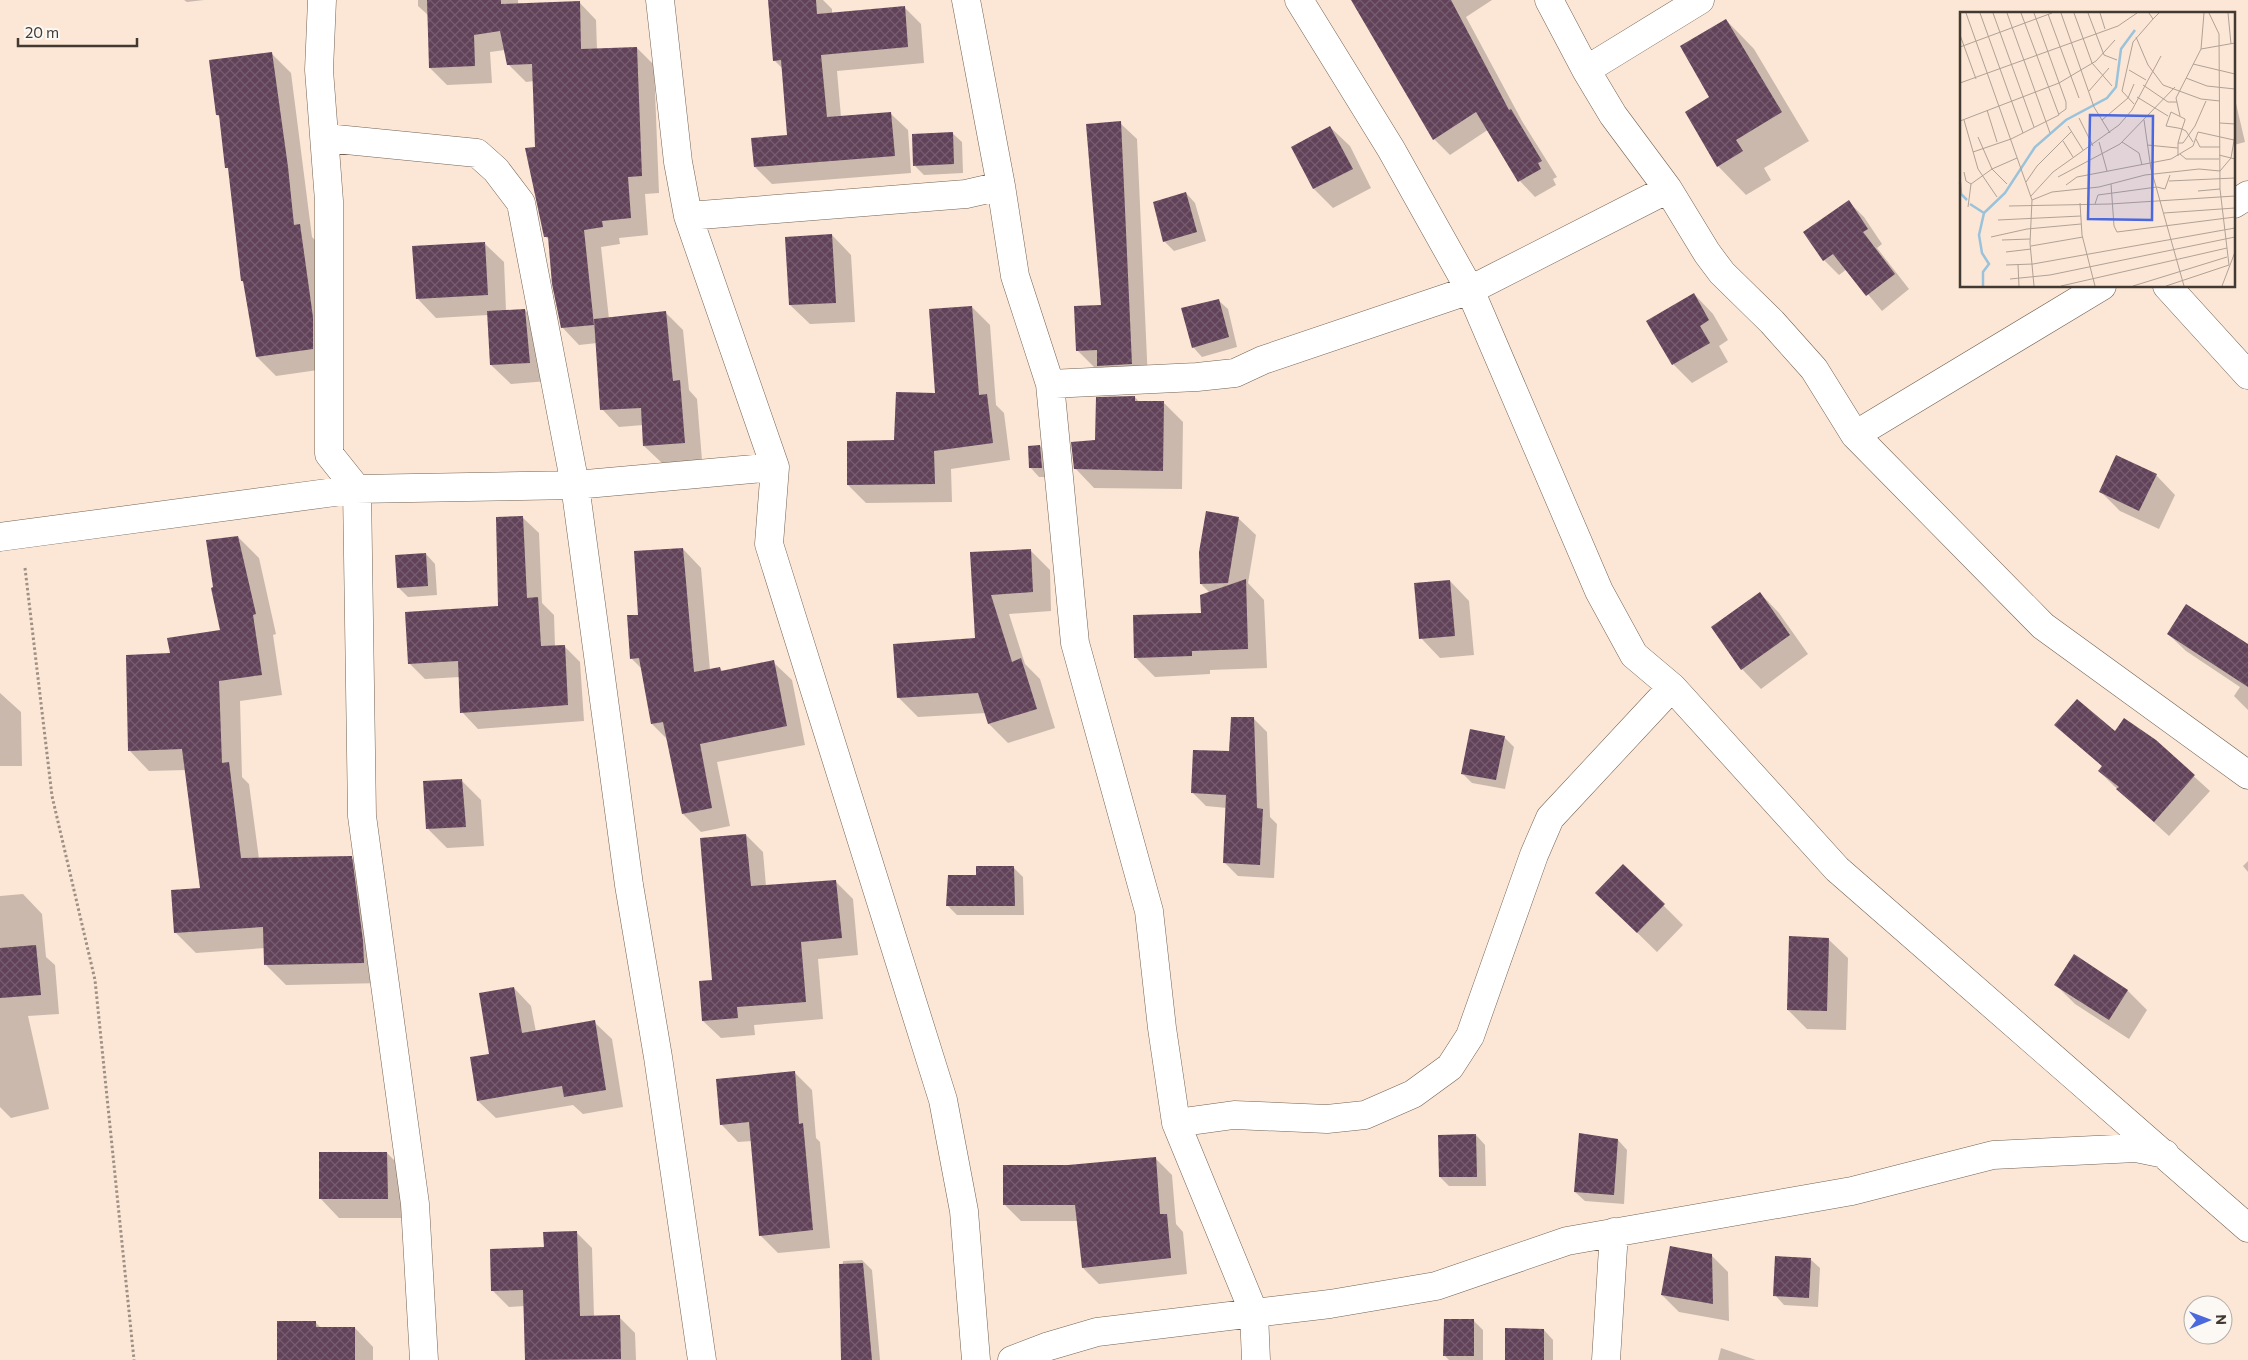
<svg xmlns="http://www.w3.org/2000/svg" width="2248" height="1360" viewBox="0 0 2248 1360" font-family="Commissioner,sans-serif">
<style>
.shadow{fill:#0003}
.building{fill:url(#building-cross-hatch)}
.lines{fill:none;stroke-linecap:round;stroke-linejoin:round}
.minor-casing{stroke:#736253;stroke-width:29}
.path{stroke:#9f9084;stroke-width:3;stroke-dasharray:2.5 2.5;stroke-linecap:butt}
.minor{stroke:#fff;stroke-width:28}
.inset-river{fill:none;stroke:#9ac2da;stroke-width:2.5}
.inset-road{fill:none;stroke:#b1a194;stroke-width:1}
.view{fill:#4b68dc;fill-opacity:0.15;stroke:#4b68dc;stroke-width:2.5}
.inset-edge{fill:none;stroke:#413932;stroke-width:2.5}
</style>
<defs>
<pattern id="building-cross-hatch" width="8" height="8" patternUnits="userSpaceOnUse" patternTransform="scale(1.25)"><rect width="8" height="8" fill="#614259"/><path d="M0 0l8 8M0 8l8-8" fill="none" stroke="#755c6e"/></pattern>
</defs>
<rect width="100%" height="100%" fill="#fce7d6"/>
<path class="shadow" d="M 184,0 L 204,0 L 187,2 Z
M 418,0 L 518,0 L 518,5 L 579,2 L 596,20 L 597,50 L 637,48 L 654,65 L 659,193 L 645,194 L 648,235 L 619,238 L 620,244 L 601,247 L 609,319 L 666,313 L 683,330 L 689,390 L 697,399 L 702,460 L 662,463 L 644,446 L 643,425 L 619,427 L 602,409 L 597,343 L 579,345 L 562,327 L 550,241 L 546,237 L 536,148 L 534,81 L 526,82 L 508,64 L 505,50 L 490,52 L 492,83 L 447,85 L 430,68 L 428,15 L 418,6 Z
M 769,0 L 823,0 L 832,9 L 832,14 L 904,7 L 921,24 L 924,63 L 837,71 L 841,117 L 891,114 L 908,130 L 911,173 L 772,184 L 755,167 L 789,136 L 783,69 L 774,60 Z
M 1365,0 L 1492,0 L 1466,17 L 1522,121 L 1557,177 L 1553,179 L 1556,185 L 1535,197 L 1520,181 L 1489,129 L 1450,155 L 1434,139 L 1355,5 Z
M 1726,20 L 1754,49 L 1809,141 L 1764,168 L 1771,180 L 1746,195 L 1718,166 L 1711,98 Z
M 271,53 L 291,73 L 312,237 L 319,244 L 332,368 L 276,376 L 257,357 L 245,284 L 242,281 L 230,171 L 227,167 L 221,118 L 217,115 Z
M 2234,95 L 2245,142 L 2234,145 Z
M 1120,123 L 1137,139 L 1148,381 L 1115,382 L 1100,367 L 1094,367 L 1077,350 L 1102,306 Z
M 1330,127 L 1350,146 L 1371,188 L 1333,208 L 1314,189 L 1293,147 Z
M 952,133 L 962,142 L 963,173 L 924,175 L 914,165 Z
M 1186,193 L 1195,203 L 1206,241 L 1174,251 L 1164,241 Z
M 1849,202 L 1864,217 L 1882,244 L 1877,248 L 1909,289 L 1882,311 L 1847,269 L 1839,275 L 1824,260 Z
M 832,235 L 851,255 L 855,322 L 810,324 L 790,305 Z
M 484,243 L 504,262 L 506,311 L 525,310 L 544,329 L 548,381 L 511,384 L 491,365 L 488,315 L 436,318 L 417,298 Z
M 1694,294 L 1713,314 L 1728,340 L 1719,346 L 1728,362 L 1692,383 L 1673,364 Z
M 1218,300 L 1228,309 L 1237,347 L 1202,357 L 1193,347 Z
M 972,307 L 990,325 L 996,405 L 1004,413 L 1010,460 L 951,469 L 952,502 L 866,503 L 848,485 L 895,442 L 937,395 Z
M 1135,397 L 1140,403 L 1164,403 L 1183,422 L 1182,489 L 1094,488 L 1075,468 Z
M 1040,446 L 1049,455 L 1051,477 L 1039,477 L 1030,467 Z
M 2156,475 L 2175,495 L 2159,529 L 2120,511 L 2100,491 Z
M 522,517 L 539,533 L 542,603 L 554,615 L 555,647 L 564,646 L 580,662 L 584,721 L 478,729 L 462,712 L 460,677 L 425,679 L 409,663 L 499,607 Z
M 1238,518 L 1256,535 L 1248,583 L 1264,600 L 1267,668 L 1210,670 L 1210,674 L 1155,677 L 1135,657 L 1202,614 L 1210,593 L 1201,584 Z
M 238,537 L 259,558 L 276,634 L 273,635 L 282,695 L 240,701 L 242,777 L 249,784 L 259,859 L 351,858 L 372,878 L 384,983 L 286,985 L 265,964 L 265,948 L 196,953 L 175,932 L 202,889 L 186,770 L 149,771 L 129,750 L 171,655 L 221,631 Z
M 683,549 L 701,568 L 710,670 L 720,668 L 723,672 L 773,662 L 792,680 L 805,745 L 717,762 L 730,826 L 701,832 L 683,814 L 667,739 L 652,724 L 642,669 L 631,658 L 640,616 Z
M 1030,550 L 1050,570 L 1051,611 L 1009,614 L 1025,664 L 1040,679 L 1055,728 L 1008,743 L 989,724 L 986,713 L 918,717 L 898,697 L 976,639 L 972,553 Z
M 426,554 L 435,564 L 437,595 L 408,597 L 398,587 Z
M 1450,581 L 1469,601 L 1474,655 L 1440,658 L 1421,638 Z
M 1760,593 L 1779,613 L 1808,654 L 1761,689 L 1742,669 L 1712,628 Z
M 2168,634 L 2248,645 L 2248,710 L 2234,696 L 2240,687 L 2186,651 Z
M 0,693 L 21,712 L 22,766 L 0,766 Z
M 1253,718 L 1267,732 L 1270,817 L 1277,824 L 1274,878 L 1238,876 L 1224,862 L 1227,808 L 1206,806 L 1192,792 L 1230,753 Z
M 2056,725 L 2155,741 L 2210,791 L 2169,836 L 2114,786 L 2099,771 L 2103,767 Z
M 1504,737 L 1514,747 L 1505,789 L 1472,783 L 1462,773 Z
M 462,781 L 481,800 L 484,846 L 447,848 L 428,829 Z
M 746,835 L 763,852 L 766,886 L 835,881 L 853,899 L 858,955 L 818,959 L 823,1019 L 754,1025 L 755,1035 L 721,1038 L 703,1021 Z
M 2248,861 L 2248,872 L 2243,866 Z
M 1623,865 L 1683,925 L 1657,952 L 1616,912 Z
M 1013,867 L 1023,877 L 1024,915 L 957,915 L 947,905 L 977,876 Z
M 23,894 L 42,914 L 46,957 L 55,965 L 59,1014 L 28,1016 L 49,1109 L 11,1118 L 0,1107 L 0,896 Z
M 1828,939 L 1848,958 L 1846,1030 L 1807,1029 L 1788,1010 Z
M 2074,956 L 2128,991 L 2147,1010 L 2129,1039 L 2075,1004 L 2056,985 Z
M 514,988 L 531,1006 L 536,1032 L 594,1022 L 612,1039 L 623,1107 L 583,1114 L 573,1105 L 496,1118 L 478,1101 L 471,1058 L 491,1055 Z
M 794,1072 L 812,1090 L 816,1138 L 820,1142 L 830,1248 L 778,1253 L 760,1235 L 752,1141 L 738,1142 L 721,1124 Z
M 1476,1135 L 1485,1145 L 1486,1186 L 1449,1186 L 1440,1177 Z
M 1618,1140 L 1627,1150 L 1624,1204 L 1585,1201 L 1575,1192 Z
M 387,1153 L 406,1172 L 406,1218 L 339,1218 L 320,1198 Z
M 1155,1158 L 1172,1175 L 1176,1224 L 1183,1232 L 1187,1274 L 1099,1284 L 1083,1268 L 1078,1221 L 1021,1221 L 1005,1205 L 1068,1166 Z
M 576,1232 L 592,1248 L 594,1317 L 619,1317 L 635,1333 L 636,1360 L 526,1360 L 525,1306 L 509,1307 L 493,1291 L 545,1248 Z
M 1711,1255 L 1728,1272 L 1729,1321 L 1679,1312 L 1662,1295 Z
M 1810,1259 L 1820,1268 L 1818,1307 L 1784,1305 L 1775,1295 Z
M 862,1260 L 872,1270 L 880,1360 L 841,1360 L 843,1261 Z
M 1474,1321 L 1483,1330 L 1483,1360 L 1449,1360 L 1444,1355 Z
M 316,1323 L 321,1328 L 355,1328 L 373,1347 L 373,1360 L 278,1360 Z
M 1544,1330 L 1553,1340 L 1553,1360 L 1506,1360 Z
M 1721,1348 L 1756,1360 L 1718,1360 Z"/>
<path class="building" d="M 427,0 L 501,0 L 501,4 L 580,1 L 581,49 L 637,47 L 642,176 L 628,177 L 631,218 L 602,221 L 603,227 L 584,230 L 594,325 L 561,328 L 552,284 L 548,237 L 544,237 L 525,148 L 535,147 L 532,64 L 507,65 L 500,31 L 474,35 L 475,66 L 429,68 Z
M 768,0 L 816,0 L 817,14 L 905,6 L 908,47 L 821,55 L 827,117 L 891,112 L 895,156 L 754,167 L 751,138 L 787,135 L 781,60 L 773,61 Z
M 1351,0 L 1451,0 L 1509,110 L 1511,109 L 1542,161 L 1538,163 L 1541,169 L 1518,182 L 1476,112 L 1433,140 Z
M 1726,19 L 1782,112 L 1736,140 L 1743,151 L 1717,167 L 1685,112 L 1709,97 L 1680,46 Z
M 272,52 L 288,167 L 294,225 L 300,224 L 313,317 L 313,349 L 256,357 L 243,281 L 241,281 L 228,168 L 225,168 L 219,115 L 216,115 L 209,60 Z
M 1121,121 L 1132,364 L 1097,366 L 1097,350 L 1076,351 L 1074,306 L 1101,305 L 1086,124 Z
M 1330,126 L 1353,169 L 1313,189 L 1291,147 Z
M 953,132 L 954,164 L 913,166 L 912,134 Z
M 1186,192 L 1197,232 L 1163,242 L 1153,202 Z
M 1849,200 L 1868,229 L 1863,232 L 1895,274 L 1866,296 L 1833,254 L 1823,261 L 1803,232 Z
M 832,234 L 836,303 L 789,305 L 785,237 Z
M 485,242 L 488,295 L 416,299 L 412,246 Z
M 1694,293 L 1709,320 L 1700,326 L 1710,343 L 1672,365 L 1646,321 Z
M 1219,299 L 1229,337 L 1192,348 L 1181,308 Z
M 972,306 L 979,395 L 987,394 L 993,443 L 934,451 L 935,484 L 847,485 L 847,441 L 894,440 L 896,392 L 935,393 L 929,309 Z
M 525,309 L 530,363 L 490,365 L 487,311 Z
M 666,311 L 673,381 L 680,380 L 685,443 L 643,446 L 641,408 L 600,410 L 594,319 Z
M 1135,396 L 1135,401 L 1164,401 L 1163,471 L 1074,469 L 1071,442 L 1095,440 L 1096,397 Z
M 1040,445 L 1042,468 L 1029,468 L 1028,446 Z
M 2116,455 L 2157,474 L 2139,511 L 2099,492 Z
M 1206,511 L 1239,517 L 1228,583 L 1200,584 L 1199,552 Z
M 523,516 L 527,598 L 538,597 L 541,646 L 565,645 L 568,705 L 460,713 L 458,661 L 408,664 L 405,612 L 498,606 L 496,517 Z
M 238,536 L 256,614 L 253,615 L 262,675 L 219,681 L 222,763 L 229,762 L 241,858 L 352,856 L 363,941 L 364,963 L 264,965 L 263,927 L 174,933 L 171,890 L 200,888 L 182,749 L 128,751 L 126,655 L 170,653 L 167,638 L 220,630 L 211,588 L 213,587 L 206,540 Z
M 683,548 L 694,672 L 720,667 L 721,671 L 774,660 L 787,726 L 700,744 L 712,808 L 682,814 L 663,722 L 651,724 L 639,658 L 630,659 L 627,615 L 638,615 L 634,551 Z
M 1031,549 L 1033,592 L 991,595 L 1012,662 L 1021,658 L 1037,709 L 988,724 L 978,693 L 897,698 L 893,644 L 975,638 L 970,552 Z
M 426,553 L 428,586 L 397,588 L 395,555 Z
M 1246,579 L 1248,649 L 1192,651 L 1192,656 L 1134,658 L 1133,615 L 1201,613 L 1200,595 Z
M 1450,580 L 1455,636 L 1419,639 L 1414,583 Z
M 1760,592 L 1790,635 L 1741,670 L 1711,627 Z
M 2186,604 L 2248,644 L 2248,687 L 2167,634 Z
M 2077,699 L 2115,731 L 2124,718 L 2156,740 L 2195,775 L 2154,822 L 2116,789 L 2119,787 L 2098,771 L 2102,766 L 2054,725 Z
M 1231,717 L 1254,717 L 1257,808 L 1263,809 L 1260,865 L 1223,863 L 1226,795 L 1191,793 L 1193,750 L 1229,751 Z
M 1470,729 L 1505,736 L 1496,780 L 1461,774 Z
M 462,779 L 466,827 L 426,829 L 423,781 Z
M 746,834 L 751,886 L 836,880 L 842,938 L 801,942 L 806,1002 L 737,1007 L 738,1018 L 702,1021 L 699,981 L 712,980 L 700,838 Z
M 1623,864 L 1665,904 L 1637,933 L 1595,893 Z
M 976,866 L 1014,866 L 1015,906 L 946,906 L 948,875 L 976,875 Z
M 1789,936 L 1829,938 L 1827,1011 L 1787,1010 Z
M 36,945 L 41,995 L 0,998 L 0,948 Z
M 2074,954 L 2128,990 L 2109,1020 L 2054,985 Z
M 514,987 L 522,1033 L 595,1020 L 606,1090 L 564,1097 L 562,1086 L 477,1101 L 470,1057 L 489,1054 L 479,993 Z
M 795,1071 L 799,1124 L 803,1123 L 813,1230 L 759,1236 L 749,1122 L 720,1125 L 716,1079 Z
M 1579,1133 L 1618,1139 L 1614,1195 L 1574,1192 Z
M 1476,1134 L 1477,1177 L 1439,1177 L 1438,1135 Z
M 319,1152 L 387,1152 L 388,1199 L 319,1199 Z
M 1156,1157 L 1160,1214 L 1167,1214 L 1171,1258 L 1082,1268 L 1075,1205 L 1003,1205 L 1003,1165 L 1068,1165 Z
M 577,1231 L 580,1316 L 620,1315 L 621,1359 L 525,1360 L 523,1290 L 491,1291 L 490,1249 L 544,1247 L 543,1232 Z
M 1670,1246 L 1712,1254 L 1713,1304 L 1661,1295 Z
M 1775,1256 L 1811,1258 L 1809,1298 L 1773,1296 Z
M 863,1263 L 872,1360 L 841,1360 L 839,1264 Z
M 1444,1319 L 1474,1319 L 1474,1356 L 1443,1356 Z
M 277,1321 L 316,1321 L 316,1327 L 355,1327 L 355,1360 L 277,1360 Z
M 1505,1328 L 1544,1329 L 1544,1360 L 1505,1360 Z"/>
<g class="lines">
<defs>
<path id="minor" d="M 322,0 L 319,70 L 329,201 L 329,454 L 357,489 L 362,816 L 415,1204 L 424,1360
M 660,0 L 678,162 L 688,216 L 775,467 L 769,544 L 943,1100 L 964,1211 L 976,1360
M 966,0 L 1001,186 L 1015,276 L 1050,384 L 1075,643 L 1149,911 L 1162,1028 L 1176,1123 L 1254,1313 L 1256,1360
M 1299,0 L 1391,149 L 1470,290 L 1599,591 L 1634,655 L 1672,687 L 1837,869 L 2248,1228
M 1549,0 L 1586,70 L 1613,115 L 1668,189 L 1707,253 L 1722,273 L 1772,322 L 1814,369 L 1855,435 L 2043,626 L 2248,775
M 1586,70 L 1700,0
M 326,138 L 477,153 L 496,170 L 521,203 L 575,485 L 629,885 L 658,1057 L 702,1360
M 2234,204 L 2248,195
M 688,216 L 966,194 L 1001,186
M 2167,286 L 2248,375
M 1050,384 L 1197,377 L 1235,373 L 1263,360 L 1470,290 L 1668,189
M 1855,435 L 2102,286
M 0,537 L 357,489 L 575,485 L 775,467
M 1176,1123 L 1234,1115 L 1327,1119 L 1365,1115 L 1413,1094 L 1450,1067 L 1470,1036 L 1534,855 L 1550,818 L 1672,687
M 1012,1360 L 1046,1347 L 1097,1332 L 1330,1304 L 1436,1286 L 1567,1241 L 1852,1191 L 1993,1155 L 2136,1148 L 2165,1154
M 1606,1360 L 1614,1232"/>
</defs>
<use href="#minor" class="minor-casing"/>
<path class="path" d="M 25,568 L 52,796 L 95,980 L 134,1360"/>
<use href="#minor" class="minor"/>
</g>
<g transform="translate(1960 12)">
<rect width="275" height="275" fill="#fce7d6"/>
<path class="inset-river" d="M 0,170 L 1,182 L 7,188M 10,192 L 24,201 L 19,223 L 22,241 L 29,252 L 23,260 L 23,274M 24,201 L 45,181 L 75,135 L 106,108 L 147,86 L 156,75 L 161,37 L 175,18"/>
<path class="inset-road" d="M 6,1 L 72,188 L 70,231 L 74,274M 20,1 L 63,121M 33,1 L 74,115M 47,1 L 90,121M 74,1 L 106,90 L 106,97 L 99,102M 101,1 L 134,95 L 150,121M 114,1 L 132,51 L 152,74M 128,1 L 144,43 L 157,48M 140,1 L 145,17M 189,1 L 193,7 L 199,1M 268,1 L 271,32M 88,2 L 119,86M 0,23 L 16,67M 176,25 L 188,53 L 203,73 L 241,87 L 260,89M 0,35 L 92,1M 241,37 L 275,31M 233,52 L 275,62M 169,58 L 186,68M 226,66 L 247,74 L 275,77M 0,71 L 158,14 L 177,1M 183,73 L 208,90 L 217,90M 129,79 L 149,56M 177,85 L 208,104M 174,92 L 162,79 L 173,30 L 193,7M 27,98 L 37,130M 220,104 L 216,86 L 241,37 L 244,1M 119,106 L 133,134M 4,108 L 18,157 L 37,185M 142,108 L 168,86 L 174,72M 184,108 L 191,157 L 224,274M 0,109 L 99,71 L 136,49 L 155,28M 260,111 L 275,112M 108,114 L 123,138M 18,125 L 32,157 L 47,172M 236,127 L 240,135 L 260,135M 103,129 L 113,145M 139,130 L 147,159M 162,130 L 179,141 L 182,153M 218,131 L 223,131 L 235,114 L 246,89M 187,133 L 218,136M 13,140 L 51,127 L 99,103 L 61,1M 220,142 L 226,147 L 259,147M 259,143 L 275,147M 218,144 L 218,131 L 222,117 L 225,108 L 225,107 L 211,100 L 206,114 L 218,116 L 222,117 L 226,119 L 233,130M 4,160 L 6,169 L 11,172M 98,165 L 160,132 L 215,75M 209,169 L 275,166M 66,170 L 77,154 L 112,119M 151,172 L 154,214 L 157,220 L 275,205M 106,173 L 117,165 L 211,147 L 233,134 L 238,120 L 274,128M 238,179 L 260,177M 71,184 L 93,160 L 159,113 L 172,98 L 201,44M 72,188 L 92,180 L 139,175 L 185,163 L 239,157 L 260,159 L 271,146 L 275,123M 120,191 L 122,223 L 135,274M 135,192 L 138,183 L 197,175 L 205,177 L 210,163M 49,194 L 150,192 L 275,184M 8,195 L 11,172 L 32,157 L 57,146M 204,201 L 275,196M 38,208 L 121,204M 31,225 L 67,217 L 121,212M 42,228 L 70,227M 71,234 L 123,225M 46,240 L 71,237M 46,253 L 73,252 L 275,216M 58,253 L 59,274M 50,267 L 90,263 L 275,225M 101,274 L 267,236M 173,274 L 267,245M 206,274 L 269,253 L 260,177 L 259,22 L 249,1M 262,274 L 275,240"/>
<path class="view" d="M 130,103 L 193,104 L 192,208 L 128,207 Z"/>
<rect width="275" height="275" class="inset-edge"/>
</g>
<g transform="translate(2208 1320) rotate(89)"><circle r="24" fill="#fcf8f4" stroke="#b1aca6"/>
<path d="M0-4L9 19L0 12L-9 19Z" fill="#4b68dc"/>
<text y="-8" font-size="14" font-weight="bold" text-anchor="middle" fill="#413932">N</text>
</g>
<path d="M18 38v8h119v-8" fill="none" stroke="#413932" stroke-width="2.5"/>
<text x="25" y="38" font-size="15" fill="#413932" stroke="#fcf8f4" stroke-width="4" paint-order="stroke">20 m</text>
</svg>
